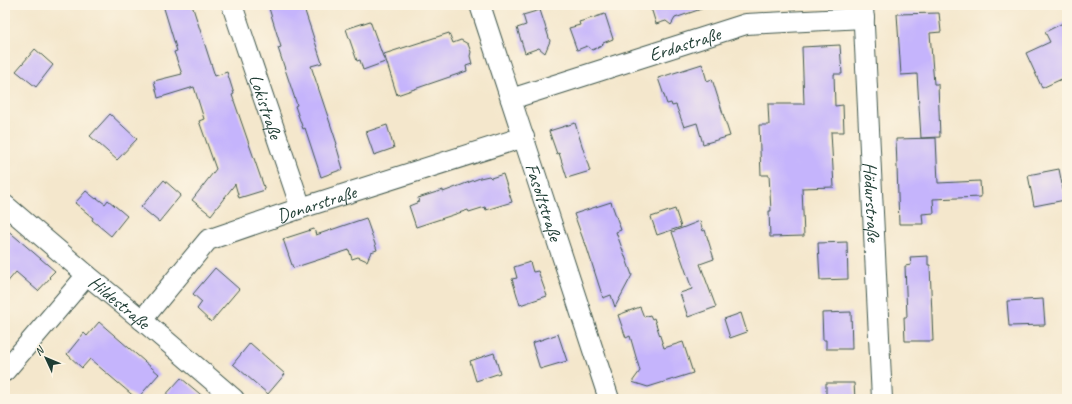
<svg xmlns="http://www.w3.org/2000/svg" width="1072" height="404" viewBox="0 0 1072 404" font-family="Caveat,sans-serif">
<style>
.building{fill:#c5b4fc}
.lines{fill:none;stroke-linecap:round;stroke-linejoin:round}
.minor-casing{stroke:#3f564b;stroke-width:22}
.minor{stroke:#fff;stroke-width:20}
.labels{text-anchor:middle;stroke-width:3;stroke-linejoin:round;paint-order:stroke}
.street-label{font-size:19px;fill:#1f3d34;stroke:#fcf5e5}
</style>
<rect width="100%" height="100%" fill="#fcf5e5"/>
<filter id="ink" filterUnits="userSpaceOnUse"><feTurbulence type="fractalNoise" baseFrequency=".025" numOctaves="2"/><feDisplacementMap in="SourceGraphic" scale="8" xChannelSelector="R" yChannelSelector="G"/><feConvolveMatrix kernelMatrix="1 2 1 2 8 2 1 2 1" color-interpolation-filters="sRGB"/></filter>
<filter id="wash" filterUnits="userSpaceOnUse"><feTurbulence type="fractalNoise" baseFrequency=".012" numOctaves="4" result="noise"/><feDisplacementMap in="SourceGraphic" scale="16" xChannelSelector="R" yChannelSelector="G"/><feGaussianBlur stdDeviation="0.9" result="paint"/><feColorMatrix in="noise" values="0 0 0 0 0 0 0 0 0 0 0 0 0 0 0 0 0 1.4 0 .05"/><feComposite in="paint" operator="in"/></filter>
<g filter="url(#wash)">
<rect width="100%" height="100%" fill="#f4e7cc"/>
<g id="blocks">
<path class="building" d="M 163,5 L 192,5 L 215,76 L 227,72 L 234,94 L 232,95 L 265,190 L 239,198 L 235,184 L 211,215 L 192,200 L 216,169 L 199,121 L 204,119 L 194,87 L 158,98 L 154,81 L 182,74 L 174,52 L 177,51 Z
M 268,5 L 303,5 L 322,63 L 311,66 L 337,144 L 336,145 L 343,169 L 321,177 L 305,128 L 303,129 L 295,106 L 297,105 L 278,48 L 281,47 Z
M 644,5 L 703,5 L 704,8 L 675,18 L 671,25 L 666,21 L 656,24 L 652,11 Z
M 540,10 L 550,41 L 545,53 L 539,48 L 525,53 L 517,28 L 526,25 L 523,15 Z
M 939,13 L 941,32 L 930,33 L 934,84 L 938,84 L 940,137 L 921,138 L 917,74 L 901,75 L 897,14 Z
M 605,14 L 613,39 L 603,43 L 602,46 L 592,50 L 587,46 L 577,50 L 569,28 L 580,25 L 579,22 Z
M 370,21 L 385,62 L 363,70 L 360,60 L 357,61 L 346,29 Z
M 1067,21 L 1067,80 L 1066,77 L 1042,88 L 1026,53 L 1050,42 L 1045,32 Z
M 449,33 L 453,43 L 461,40 L 468,44 L 471,52 L 470,56 L 472,64 L 466,66 L 467,71 L 397,95 L 384,54 Z
M 840,45 L 842,74 L 834,74 L 835,106 L 843,105 L 844,132 L 831,132 L 834,187 L 802,188 L 804,236 L 770,237 L 769,211 L 771,211 L 769,175 L 761,175 L 759,125 L 769,125 L 768,104 L 804,104 L 802,47 Z
M 35,49 L 53,65 L 36,87 L 16,71 Z
M 702,64 L 707,81 L 712,79 L 730,136 L 703,144 L 697,123 L 684,127 L 676,105 L 672,106 L 671,103 L 667,104 L 658,78 Z
M 110,114 L 137,139 L 117,160 L 90,136 Z
M 575,123 L 590,171 L 567,178 L 559,153 L 557,154 L 549,131 Z
M 387,125 L 394,148 L 374,155 L 366,132 Z
M 936,138 L 938,183 L 980,181 L 981,197 L 933,199 L 934,213 L 922,214 L 923,224 L 899,224 L 896,139 Z
M 1059,169 L 1065,200 L 1034,206 L 1028,175 Z
M 503,174 L 512,202 L 486,210 L 485,207 L 469,212 L 468,210 L 416,227 L 409,206 L 419,202 L 418,198 L 443,190 L 443,192 L 480,178 L 489,176 L 491,178 Z
M 164,180 L 181,195 L 159,222 L 141,207 Z
M 86,191 L 96,199 L 97,198 L 105,204 L 108,200 L 127,216 L 111,236 L 92,220 L 93,218 L 75,203 Z
M 611,202 L 621,230 L 616,232 L 632,275 L 615,307 L 611,295 L 603,298 L 585,242 L 584,242 L 574,214 Z
M 675,209 L 681,227 L 657,235 L 651,217 Z
M 366,218 L 377,250 L 371,252 L 367,261 L 358,257 L 352,259 L 349,250 L 293,268 L 283,239 L 314,229 L 316,235 Z
M 700,221 L 703,231 L 705,230 L 714,259 L 700,264 L 716,307 L 688,317 L 680,293 L 692,289 L 672,232 Z
M 5,228 L 55,271 L 49,277 L 50,278 L 38,291 L 16,272 L 5,285 Z
M 847,242 L 848,279 L 820,280 L 818,243 Z
M 928,256 L 928,265 L 930,265 L 933,341 L 905,341 L 904,317 L 907,317 L 905,266 L 911,265 L 910,257 Z
M 530,262 L 533,272 L 538,271 L 547,296 L 520,305 L 512,279 L 517,278 L 514,267 Z
M 215,268 L 239,289 L 211,322 L 197,309 L 202,302 L 193,294 Z
M 1043,299 L 1045,325 L 1009,326 L 1007,301 Z
M 640,307 L 644,317 L 650,315 L 652,319 L 654,318 L 664,348 L 683,342 L 693,373 L 648,387 L 632,382 L 640,371 L 630,336 L 626,338 L 618,315 Z
M 851,312 L 852,349 L 826,349 L 826,340 L 823,340 L 822,313 Z
M 741,313 L 747,332 L 730,338 L 724,319 Z
M 99,322 L 159,374 L 137,399 L 90,359 L 82,368 L 67,354 L 84,333 L 87,336 Z
M 558,334 L 567,361 L 540,369 L 532,343 Z
M 250,343 L 285,374 L 268,394 L 233,364 Z
M 494,353 L 500,373 L 476,381 L 470,361 Z
M 181,378 L 206,399 L 162,399 Z
M 826,383 L 854,383 L 855,399 L 826,399 Z"/>
</g>
</g>
<g filter="url(#ink)">
<use href="#blocks" fill-opacity="0" stroke="#3f564b" stroke-width="1"/>
<g class="lines">
<defs>
<g id="minor">
<path id="s1" d="M 232,5 L 301,208"/>
<path id="s2" d="M 480,5 L 609,399"/>
<path id="s3" d="M 863,5 L 882,399"/>
<path id="s4" d="M 511,99 L 746,24 L 864,18"/>
<path id="s5" d="M 5,205 L 87,275 L 142,320 L 234,399"/>
<path id="s6" d="M 142,320 L 208,240 L 301,208 L 524,137"/>
<path d="M 5,371 L 87,275"/>
</g>
</defs>
<use href="#minor" class="minor-casing"/>
<use href="#minor" class="minor"/>
</g>
</g>
<g class="labels">
<g class="street-label">
<text dy="7" stroke="none"><textPath href="#s4" startOffset="182">Erdastraße</textPath></text>
<text dy="7" stroke="none"><textPath href="#s1" startOffset="107">Lokistraße</textPath></text>
<text dy="7" stroke="none"><textPath href="#s2" startOffset="207">Fasoltstraße</textPath></text>
<text dy="7" stroke="none"><textPath href="#s3" startOffset="197">Hödurstraße</textPath></text>
<text dy="7" stroke="none"><textPath href="#s6" startOffset="218">Donarstraße</textPath></text>
<text dy="7" stroke="none"><textPath href="#s5" startOffset="150">Hildestraße</textPath></text>
</g>
</g>
<rect width="1072" height="404" fill="none" stroke="#fcf5e5" stroke-width="20"/>
<g transform="translate(46 358) rotate(314)" stroke="#fcf5e5" stroke-width="3" paint-order="stroke">
<path d="M0-3L7 15L0 10L-7 15Z" fill="#1f3d34"/>
<text y="-6" font-size="11" font-weight="bold" text-anchor="middle" fill="#1f3d34">N</text>
</g>
</svg>
